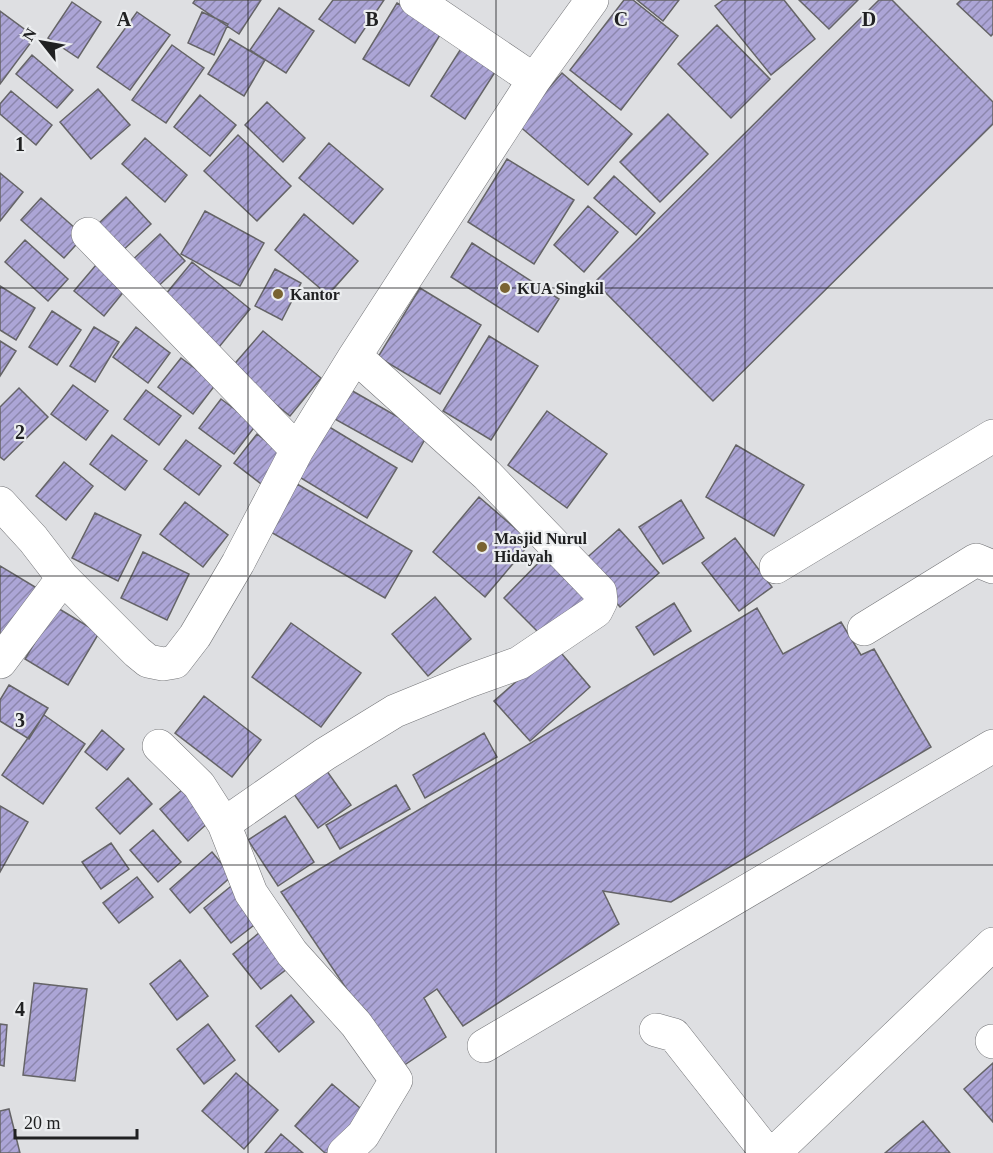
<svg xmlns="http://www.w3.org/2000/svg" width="993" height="1153" viewBox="0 0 993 1153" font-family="'Times New Roman',serif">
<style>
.building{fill:url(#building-hatch);stroke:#656467;stroke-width:1.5}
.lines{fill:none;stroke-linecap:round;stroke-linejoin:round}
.minor-casing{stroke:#747578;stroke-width:34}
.minor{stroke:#fff;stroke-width:33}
.grid{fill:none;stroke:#202122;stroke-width:1.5;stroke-opacity:0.55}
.poi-dot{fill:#796332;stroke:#ebedef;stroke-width:2}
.labels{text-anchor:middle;stroke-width:4.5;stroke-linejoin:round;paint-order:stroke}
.poi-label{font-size:16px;font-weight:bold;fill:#202122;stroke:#ebedef;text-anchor:start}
.grid-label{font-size:20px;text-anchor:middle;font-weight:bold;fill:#202122;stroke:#ebedef;stroke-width:4.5;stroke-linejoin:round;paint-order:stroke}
</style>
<defs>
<pattern id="building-hatch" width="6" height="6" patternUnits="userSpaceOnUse" patternTransform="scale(1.5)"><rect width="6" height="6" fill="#aca5d6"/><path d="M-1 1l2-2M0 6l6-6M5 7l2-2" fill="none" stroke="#8c86ad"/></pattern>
</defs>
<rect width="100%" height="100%" fill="#dedfe2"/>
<path class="building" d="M 195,0 L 261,0 L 239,34 L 193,3 Z
M 333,0 L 384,0 L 355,43 L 319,19 Z
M 624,0 L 633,0 L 678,36 L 621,110 L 570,70 Z
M 637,0 L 679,0 L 663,21 Z
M 723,0 L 784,0 L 815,39 L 771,75 L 715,6 Z
M 799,0 L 858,0 L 829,29 Z
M 879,0 L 892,0 L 993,102 L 993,124 L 713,401 L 595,282 Z
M 961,0 L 993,0 L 993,34 L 991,36 L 957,4 Z
M 72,2 L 101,22 L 78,58 L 48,38 Z
M 397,3 L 443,30 L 409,86 L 363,59 Z
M 279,8 L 314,31 L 286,73 L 250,50 Z
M 0,11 L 35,37 L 0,84 Z
M 137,12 L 170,35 L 130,90 L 97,67 Z
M 202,12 L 228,24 L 214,55 L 188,43 Z
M 717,25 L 770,79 L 731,118 L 678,64 Z
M 230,39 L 265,60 L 244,96 L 208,74 Z
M 172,45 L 204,68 L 166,123 L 132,100 Z
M 462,47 L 497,69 L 465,119 L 431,96 Z
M 32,55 L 73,90 L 57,108 L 16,74 Z
M 562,73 L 632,134 L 588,185 L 517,124 Z
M 98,89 L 130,125 L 91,159 L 60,122 Z
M 11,91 L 52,125 L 36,145 L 0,114 L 0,104 Z
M 200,95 L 236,125 L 210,156 L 174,127 Z
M 267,102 L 305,138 L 283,162 L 245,125 Z
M 668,114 L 708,154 L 660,202 L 620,162 Z
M 238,135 L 291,186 L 257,221 L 204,171 Z
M 145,138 L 187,175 L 165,202 L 122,164 Z
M 329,143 L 383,189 L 353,224 L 299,178 Z
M 507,159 L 574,200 L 534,264 L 468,222 Z
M 0,173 L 23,192 L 0,221 Z
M 614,176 L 655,213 L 636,235 L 594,198 Z
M 126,197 L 151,224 L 119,254 L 95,227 Z
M 41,198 L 84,236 L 64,258 L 21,220 Z
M 588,206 L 618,232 L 584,272 L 554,245 Z
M 205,211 L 264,243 L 240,286 L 181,254 Z
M 304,214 L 358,261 L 328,295 L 275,250 Z
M 160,234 L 185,261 L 150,294 L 125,267 Z
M 25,240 L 68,279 L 48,301 L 5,262 Z
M 472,243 L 559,299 L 538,332 L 451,277 Z
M 192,262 L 250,309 L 219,347 L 161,300 Z
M 96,265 L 125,290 L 104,316 L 74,291 Z
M 275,269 L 301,283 L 282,320 L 255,306 Z
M 0,286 L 35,308 L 16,340 L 0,330 Z
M 420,288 L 481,325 L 440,394 L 378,357 Z
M 52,311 L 81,330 L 57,365 L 29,347 Z
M 94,327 L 119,342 L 95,382 L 70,366 Z
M 136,327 L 170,353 L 148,383 L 113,357 Z
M 263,331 L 321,378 L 290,416 L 231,368 Z
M 489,336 L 538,366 L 491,440 L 443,411 Z
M 0,341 L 16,351 L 0,376 Z
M 181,358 L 216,384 L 193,414 L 158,387 Z
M 73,385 L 108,411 L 86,440 L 51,414 Z
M 19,388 L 48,417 L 4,460 L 0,457 L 0,407 Z
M 349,389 L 428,434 L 412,462 L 333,418 Z
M 146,390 L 181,416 L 159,445 L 124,419 Z
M 221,399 L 256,425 L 234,454 L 199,428 Z
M 547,411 L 607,454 L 567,508 L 508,465 Z
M 326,425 L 397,468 L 367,518 L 296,475 Z
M 257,434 L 291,461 L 269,490 L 234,463 Z
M 112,435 L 147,461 L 125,490 L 90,464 Z
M 186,440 L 221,466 L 199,495 L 164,469 Z
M 736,445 L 804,485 L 774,536 L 706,497 Z
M 64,462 L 93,486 L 66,520 L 36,496 Z
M 297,484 L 412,551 L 385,598 L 269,531 Z
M 479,497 L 531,542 L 485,597 L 433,552 Z
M 681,500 L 704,538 L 663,564 L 639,527 Z
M 185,502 L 228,535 L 203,567 L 160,534 Z
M 95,513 L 141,535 L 118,581 L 72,558 Z
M 619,529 L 659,573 L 620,607 L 581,563 Z
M 735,538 L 772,587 L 739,611 L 702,563 Z
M 552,549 L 594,591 L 546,640 L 504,598 Z
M 143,552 L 189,574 L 167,620 L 121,598 Z
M 0,566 L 40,590 L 0,636 Z
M 435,597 L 471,639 L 428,676 L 392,634 Z
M 674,603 L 691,631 L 654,655 L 636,627 Z
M 56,607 L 99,633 L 68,685 L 25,659 Z
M 757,608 L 783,654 L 841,622 L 861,655 L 874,649 L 931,747 L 671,902 L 603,891 L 619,924 L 463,1026 L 437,989 L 424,998 L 446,1037 L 400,1068 L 281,892 Z
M 291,623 L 361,673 L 321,727 L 252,677 Z
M 556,647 L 590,687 L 530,741 L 494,701 Z
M 9,685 L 48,708 L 29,739 L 0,721 L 0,700 Z
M 204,696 L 261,740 L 232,777 L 175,733 Z
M 44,715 L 85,744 L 43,804 L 2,775 Z
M 102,730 L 124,749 L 107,770 L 85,752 Z
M 484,733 L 497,757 L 425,798 L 413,775 Z
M 324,767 L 351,805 L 318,828 L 291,790 Z
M 128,778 L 152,804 L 120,834 L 96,808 Z
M 396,785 L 410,809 L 340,849 L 326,825 Z
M 183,789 L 210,821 L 188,841 L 160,809 Z
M 0,806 L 28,822 L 0,872 Z
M 285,816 L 314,862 L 278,886 L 248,840 Z
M 153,830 L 181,862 L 158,882 L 130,850 Z
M 111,843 L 129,869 L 101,889 L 82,862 Z
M 212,852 L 232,876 L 190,913 L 170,889 Z
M 137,877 L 153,897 L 119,923 L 103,903 Z
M 235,883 L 262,919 L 231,943 L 204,908 Z
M 264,929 L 292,965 L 261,989 L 233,954 Z
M 180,960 L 208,996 L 177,1020 L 150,984 Z
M 34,983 L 87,989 L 75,1081 L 23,1075 Z
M 291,995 L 314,1022 L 279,1052 L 256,1026 Z
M 0,1024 L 7,1025 L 4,1066 L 0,1065 Z
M 208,1024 L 235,1060 L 204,1084 L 177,1049 Z
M 993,1063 L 993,1122 L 964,1089 Z
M 236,1073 L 278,1110 L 244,1149 L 202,1111 Z
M 332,1084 L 366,1113 L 331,1153 L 325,1153 L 295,1126 Z
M 9,1109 L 20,1153 L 0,1153 L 0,1111 Z
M 923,1121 L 950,1153 L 885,1153 Z
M 281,1134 L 303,1153 L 265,1153 Z"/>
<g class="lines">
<defs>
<path id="minor" d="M 416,0 L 534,80
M 88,234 L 297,450
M 0,503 L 33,539 L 63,578 L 137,652 L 148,661 L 163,664 L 175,662 L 195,636 L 238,563 L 297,450 L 355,356 L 534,80 L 592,0
M 776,567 L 993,436
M 864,629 L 976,560 L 993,567
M 0,662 L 63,578
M 159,746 L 199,785 L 224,824
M 656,1030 L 674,1035 L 767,1153
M 992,1041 L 993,1042
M 484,1046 L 993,746
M 344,1153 L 363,1135 L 396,1080 L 356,1024 L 292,953 L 251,893 L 224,824 L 325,754 L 395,711 L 466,682 L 519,663 L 596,611 L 601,601 L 600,592 L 487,475 L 355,356
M 774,1153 L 993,944"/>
</defs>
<use href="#minor" class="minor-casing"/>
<use href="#minor" class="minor"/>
</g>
<path class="grid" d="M 248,0 L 248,1153M 496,0 L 496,1153M 745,0 L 745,1153M 0,288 L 993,288M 0,576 L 993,576M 0,865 L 993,865"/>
<g class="poi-dot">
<circle cx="505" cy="288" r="6"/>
<circle cx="278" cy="294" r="6"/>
<circle cx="482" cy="547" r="6"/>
</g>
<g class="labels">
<g class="poi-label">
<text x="517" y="294">KUA Singkil</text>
<text x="290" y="300">Kantor</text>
<text x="494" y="544">Masjid Nurul<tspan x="494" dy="18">Hidayah</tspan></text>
</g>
</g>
<g class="grid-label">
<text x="124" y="26">A</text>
<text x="372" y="26">B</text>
<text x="621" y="26">C</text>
<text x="869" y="26">D</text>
<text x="20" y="151">1</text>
<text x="20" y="439">2</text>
<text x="20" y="727">3</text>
<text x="20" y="1016">4</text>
</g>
<g transform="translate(42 42) rotate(301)" stroke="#ebedef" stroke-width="4.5" paint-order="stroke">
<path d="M0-4.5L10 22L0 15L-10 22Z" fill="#202122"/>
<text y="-9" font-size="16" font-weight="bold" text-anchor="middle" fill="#202122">N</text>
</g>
<path d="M15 1129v9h122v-9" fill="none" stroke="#202122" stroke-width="3"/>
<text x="24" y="1129" font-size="18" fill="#202122" stroke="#ebedef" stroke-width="4.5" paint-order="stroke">20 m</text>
</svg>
